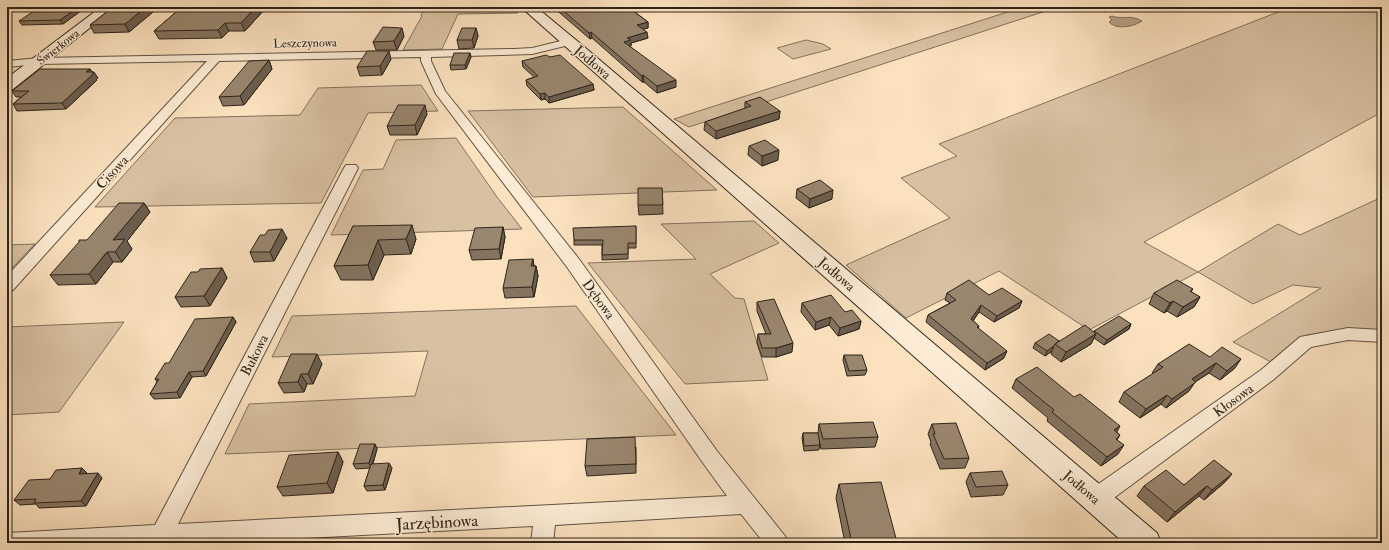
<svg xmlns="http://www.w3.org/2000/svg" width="1389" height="550" viewBox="0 0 1389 550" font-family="'IM FELL Double Pica',serif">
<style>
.green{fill:#d8c1a2;stroke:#83725e}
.water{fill:#b5a186;stroke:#7f6f5b}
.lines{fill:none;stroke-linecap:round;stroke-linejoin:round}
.street-casing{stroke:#615343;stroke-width:2}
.secondary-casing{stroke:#2e241a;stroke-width:2}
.street{fill:#fcecd5;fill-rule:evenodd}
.secondary{fill:#fcecd5;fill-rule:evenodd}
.wall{fill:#84735f;stroke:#2e241a}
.shaded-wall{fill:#6b5e4e;stroke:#2e241a}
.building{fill:#99866f;stroke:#2e241a}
.labels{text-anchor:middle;stroke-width:3;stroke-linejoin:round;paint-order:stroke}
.far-street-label{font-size:12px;fill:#2e241a;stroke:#fcecd5}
.street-label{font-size:14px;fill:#2e241a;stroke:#fcecd5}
.near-street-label{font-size:17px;fill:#2e241a;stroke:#fcecd5}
</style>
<rect width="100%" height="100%" fill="#fbe1be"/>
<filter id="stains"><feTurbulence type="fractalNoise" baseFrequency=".005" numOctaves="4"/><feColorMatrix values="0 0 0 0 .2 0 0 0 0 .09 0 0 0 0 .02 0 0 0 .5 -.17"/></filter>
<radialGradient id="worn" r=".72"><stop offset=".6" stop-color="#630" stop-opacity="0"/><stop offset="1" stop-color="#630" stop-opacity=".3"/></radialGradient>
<path class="green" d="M 433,7 L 511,7 L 518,13 L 458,14 L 442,49 L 403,50 L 422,16 L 421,15 L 424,9 Z
M 1023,7 L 1055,8 L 689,127 L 674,119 Z
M 1291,7 L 1382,7 L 1382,112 L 1144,242 L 1198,272 L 1278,224 L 1300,235 L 1382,197 L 1382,337 L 1335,331 L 1307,335 L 1271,362 L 1233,342 L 1321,288 L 1293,285 L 1253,304 L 1198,272 L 1089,330 L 999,271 L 906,318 L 846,265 L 950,218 L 901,178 L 957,156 L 939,144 Z
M 806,40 L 823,44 L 831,49 L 793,59 L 777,48 Z
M 421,85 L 438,111 L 368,113 L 321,203 L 95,207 L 175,118 L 300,115 L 318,88 Z
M 623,107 L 717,190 L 533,197 L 468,111 Z
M 456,138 L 497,197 L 522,229 L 331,235 L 363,170 L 383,169 L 396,140 Z
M 754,221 L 779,243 L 710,274 L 735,298 L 744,299 L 768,380 L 685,384 L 588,263 L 696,259 L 661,224 Z
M 35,244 L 7,273 L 7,245 Z
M 576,306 L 676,435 L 225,454 L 249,404 L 415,396 L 428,351 L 272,357 L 292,316 Z
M 124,322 L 59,412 L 7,415 L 7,327 Z"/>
<path class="water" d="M 1112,16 C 1122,20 1130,14 1142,21 C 1133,27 1116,30 1109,22 L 1112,20 L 1109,17 Z"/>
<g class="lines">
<defs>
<path id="street" d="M 569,39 L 574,42 L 573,44 L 532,54 L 431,57 L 431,61 L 445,91 L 579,259 L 717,451 L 785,536 L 788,543 L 764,543 L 741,514 L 555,525 L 553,543 L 531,543 L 533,526 L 210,543 L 7,543 L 7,533 L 155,525 L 344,168 L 346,165 L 356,165 L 358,168 L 178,524 L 727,496 L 703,463 L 567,267 L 436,94 L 421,61 L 421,57 L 219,61 L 13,290 L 7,292 L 7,276 L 207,61 L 39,64 L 7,67 L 7,61 L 39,58 L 514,49 L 532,48 Z
M 1348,328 L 1382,330 L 1382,342 L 1348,340 L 1311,347 L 1273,380 L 1103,506 L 1095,508 L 1087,506 L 1084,499 L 1087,492 L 1261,370 L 1300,337 Z"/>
<path id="secondary" d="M 101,7 L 116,7 L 13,89 L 7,91 L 7,78 Z
M 521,7 L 536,7 L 582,45 L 1157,533 L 1161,543 L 1124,543 Z"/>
</defs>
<use href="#street" class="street-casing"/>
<use href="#secondary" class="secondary-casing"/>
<use href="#street" class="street"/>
<use href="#secondary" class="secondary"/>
</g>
<path class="wall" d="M 113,7 L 159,7 L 129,32 L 94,33 L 90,25 Z
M 182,7 L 263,7 L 264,10 L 245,31 L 229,31 L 222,38 L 159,39 L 154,31 Z
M 553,7 L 628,7 L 648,22 L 648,28 L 643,29 L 648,38 L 631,43 L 631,46 L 630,47 L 676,87 L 657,93 L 644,82 L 642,82 L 592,38 L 590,39 Z
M 82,10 L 63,24 L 22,25 L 19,21 Z
M 476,28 L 478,36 L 474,48 L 459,49 L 457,40 Z
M 404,36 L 397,50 L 376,50 L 373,42 Z
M 470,53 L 471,57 L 466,69 L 451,70 L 450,65 Z
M 550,57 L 593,84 L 594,90 L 549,103 L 545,99 L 541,100 L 527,86 L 526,80 L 534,77 L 523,67 L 522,61 Z
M 391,59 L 382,75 L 360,76 L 357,67 Z
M 269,60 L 272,69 L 244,105 L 223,106 L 219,97 Z
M 90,69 L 92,72 L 98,78 L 96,80 L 97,80 L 66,109 L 17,111 L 13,104 L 21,97 L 16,97 L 12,91 Z
M 745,102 L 780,111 L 779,119 L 716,139 L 704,130 L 705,122 L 745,109 Z
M 427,114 L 417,135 L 390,135 L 387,126 Z
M 749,146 L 778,160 L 762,166 L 748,155 Z
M 662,188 L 663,214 L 639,215 L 638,205 Z
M 797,189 L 832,199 L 809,208 L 796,198 Z
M 144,203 L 150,212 L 127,241 L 132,249 L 122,262 L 113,262 L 96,284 L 58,285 L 50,275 L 87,240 Z
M 353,226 L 416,239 L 411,254 L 384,255 L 373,280 L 341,280 L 334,266 Z
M 636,226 L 636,248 L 628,248 L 628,259 L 602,260 L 602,245 L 574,245 L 574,240 Z
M 503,227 L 505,237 L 501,259 L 472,260 L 469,250 Z
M 287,238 L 274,261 L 254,262 L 250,252 Z
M 533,259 L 534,266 L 536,266 L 538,276 L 534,297 L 505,298 L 503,288 Z
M 222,268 L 227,278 L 210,306 L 181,307 L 175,297 L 198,272 Z
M 1193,289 L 1191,292 L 1200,297 L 1194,307 L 1177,317 L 1167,311 L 1164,313 L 1149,304 L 1154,293 Z
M 947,293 L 989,295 L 1022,301 L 1019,308 L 994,322 L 979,312 L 973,321 L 979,326 L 978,329 L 1004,358 L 985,370 L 926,322 L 928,315 L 950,303 L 945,300 Z
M 757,302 L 792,352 L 776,357 L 762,357 L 757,343 L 758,334 L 766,334 L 757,311 Z
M 802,303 L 845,312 L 861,321 L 859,329 L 838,336 L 829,325 L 815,330 L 801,312 Z
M 233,317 L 236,322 L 206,376 L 192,377 L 180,398 L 154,399 L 150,394 L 157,382 L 155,379 L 169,363 Z
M 1131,324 L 1129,329 L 1104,345 L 1094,338 L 1091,344 L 1061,362 L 1051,354 L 1052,351 L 1045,356 L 1033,348 L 1035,343 L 1059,341 L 1094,332 L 1094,331 Z
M 844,355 L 867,370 L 865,375 L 847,376 L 843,360 Z
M 1210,357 L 1235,368 L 1220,380 L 1209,373 L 1195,382 L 1189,391 L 1166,408 L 1161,404 L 1140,418 L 1119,402 L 1124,392 L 1153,374 L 1152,373 L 1158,364 Z
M 322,364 L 313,384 L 307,384 L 304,392 L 284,393 L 278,383 Z
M 1016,379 L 1117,432 L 1120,435 L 1117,440 L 1118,454 L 1101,466 L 1047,421 L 1048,418 L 1012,388 Z
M 819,424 L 878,437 L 875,447 L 821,449 L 819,440 L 820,445 L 819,450 L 804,451 L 802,438 L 803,433 L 818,433 Z
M 932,424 L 969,458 L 965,468 L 940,469 L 930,444 L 931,442 L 928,434 Z
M 375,444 L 377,449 L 373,464 L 392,468 L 385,490 L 367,491 L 364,486 L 370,468 L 356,469 L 353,464 Z
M 636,447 L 636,473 L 587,476 L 585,466 Z
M 338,452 L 343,462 L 333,493 L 283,496 L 277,487 Z
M 82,468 L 87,473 L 87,474 L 102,478 L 86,506 L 39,508 L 36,504 L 20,505 L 14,500 L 50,479 Z
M 970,473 L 1008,485 L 1003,495 L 971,497 L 966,482 Z
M 1232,474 L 1224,483 L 1204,500 L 1199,496 L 1167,522 L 1137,496 L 1144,486 L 1184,485 Z
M 839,484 L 897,542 L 896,543 L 845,543 L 836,498 Z"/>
<path class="shaded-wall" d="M 79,7 L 80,7 L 82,10 L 63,24 L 60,20 Z
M 146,7 L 159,7 L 129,32 L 125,24 Z
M 256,7 L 263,7 L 264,10 L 245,31 L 241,23 Z
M 648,22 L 648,28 L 637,31 L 637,25 Z
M 225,23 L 229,31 L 222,38 L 218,30 Z
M 402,28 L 404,36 L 397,50 L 394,41 Z
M 476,28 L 478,36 L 474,48 L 472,40 Z
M 591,32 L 592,38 L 590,39 L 589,33 Z
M 647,32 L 648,38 L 631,43 L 631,46 L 624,48 L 624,42 L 627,38 Z
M 389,51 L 391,59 L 382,75 L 380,66 Z
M 470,53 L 471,57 L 466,69 L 465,65 Z
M 269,60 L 272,69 L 244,105 L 240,96 Z
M 90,69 L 93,73 L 94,72 L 98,78 L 96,80 L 97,80 L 66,109 L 62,103 L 86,72 Z
M 643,75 L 644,82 L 642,82 L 642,76 Z
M 676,80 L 676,87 L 657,93 L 657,86 Z
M 593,84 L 594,90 L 549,103 L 549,97 Z
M 545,93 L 545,99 L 541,100 L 540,94 Z
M 425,105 L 427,114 L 417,135 L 415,125 Z
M 780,111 L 779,119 L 716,139 L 716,131 Z
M 779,150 L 778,160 L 762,166 L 762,156 Z
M 833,190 L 832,199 L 809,208 L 810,199 Z
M 144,203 L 150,212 L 127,241 L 132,249 L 122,262 L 115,252 L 113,240 Z
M 412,225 L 416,239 L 411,254 L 406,239 Z
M 503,227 L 505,237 L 501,259 L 499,249 Z
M 282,229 L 287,238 L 274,261 L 270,252 Z
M 378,240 L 384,255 L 373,280 L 368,265 Z
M 107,252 L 113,262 L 96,284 L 89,274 Z
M 533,259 L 534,269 L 531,266 Z
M 536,266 L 538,276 L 534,297 L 532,287 Z
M 222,268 L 227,278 L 210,306 L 204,296 Z
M 1200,297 L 1194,307 L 1177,317 L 1183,307 Z
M 1022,301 L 1019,308 L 994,322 L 997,316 Z
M 1173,301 L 1167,311 L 1164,313 L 1170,303 Z
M 981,305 L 979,312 L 969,326 L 971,319 Z
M 233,317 L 236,322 L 206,376 L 203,371 Z
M 831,317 L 829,325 L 815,330 L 816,322 Z
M 861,321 L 859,329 L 838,336 L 840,328 Z
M 1131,324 L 1129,329 L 1104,345 L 1107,340 Z
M 1096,334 L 1091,344 L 1061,362 L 1066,352 Z
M 793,343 L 792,352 L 776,357 L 776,348 Z
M 1054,346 L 1052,351 L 1045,356 L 1047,351 Z
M 1007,351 L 1004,358 L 985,370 L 987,363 Z
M 317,354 L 322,364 L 313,384 L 308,374 Z
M 1241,359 L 1235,368 L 1220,380 L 1227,371 Z
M 1216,363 L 1209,373 L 1195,382 L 1189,391 L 1166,408 L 1172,399 L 1192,379 Z
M 189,372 L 192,377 L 180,398 L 177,392 Z
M 301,374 L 307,384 L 304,392 L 298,382 Z
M 1167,395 L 1161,404 L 1140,418 L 1146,409 Z
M 1120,426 L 1115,436 L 1114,430 Z
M 375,444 L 377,449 L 371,468 L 369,463 Z
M 1124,445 L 1118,454 L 1101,466 L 1107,457 Z
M 338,452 L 343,462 L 333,493 L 327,483 Z
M 389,463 L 392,468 L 385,490 L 383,485 Z
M 82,468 L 87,473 L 83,479 L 79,474 Z
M 98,473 L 102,478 L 86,506 L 81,501 Z
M 1232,474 L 1224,483 L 1204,500 L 1212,490 Z
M 1207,486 L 1199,496 L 1167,522 L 1175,512 Z"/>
<path class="building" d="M 40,7 L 79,7 L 60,20 L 19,21 Z
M 113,7 L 146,7 L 125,24 L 90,25 Z
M 182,7 L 256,7 L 241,23 L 225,23 L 218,30 L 154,31 Z
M 559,7 L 628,7 L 648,22 L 637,25 L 647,32 L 627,38 L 631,40 L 624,42 L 676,80 L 657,86 L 643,75 L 642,76 L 591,32 L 589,33 Z
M 383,27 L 402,28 L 394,41 L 373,42 Z
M 462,28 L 476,28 L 472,40 L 457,40 Z
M 367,51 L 389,51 L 380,66 L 357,67 Z
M 454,53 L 470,53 L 465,65 L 450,65 Z
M 546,55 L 550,57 L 560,55 L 593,84 L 549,97 L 545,93 L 540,94 L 526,80 L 538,76 L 522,61 Z
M 269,60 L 240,96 L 219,97 L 249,61 Z
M 40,69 L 90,69 L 86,72 L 94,72 L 92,74 L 93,74 L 62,103 L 13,104 L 29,91 L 12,91 Z
M 760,97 L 780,111 L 716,131 L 705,122 L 751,106 L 745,102 Z
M 398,105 L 425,105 L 415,125 L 387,126 Z
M 765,140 L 779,150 L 762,156 L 749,146 Z
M 820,180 L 833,190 L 810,199 L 797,189 Z
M 638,188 L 662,188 L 663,205 L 638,205 Z
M 119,203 L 144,203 L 113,240 L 125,239 L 115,252 L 107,252 L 89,274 L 50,275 L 79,242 L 79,240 L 87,240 Z
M 412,225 L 406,239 L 378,240 L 368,265 L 334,266 L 353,226 Z
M 636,226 L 636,243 L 628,243 L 628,254 L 602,255 L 603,240 L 574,240 L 573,228 Z
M 503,227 L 499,249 L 469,250 L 475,228 Z
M 282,229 L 270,252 L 250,252 L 260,235 L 265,235 L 268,230 Z
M 533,259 L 531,266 L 536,266 L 532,287 L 503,288 L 509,260 Z
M 222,268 L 204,296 L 175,297 L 191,272 L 198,272 L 200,269 Z
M 969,280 L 989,295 L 1002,288 L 1022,301 L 997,316 L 981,305 L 971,319 L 979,326 L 977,327 L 1007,351 L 987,363 L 928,315 L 956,300 L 947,293 Z
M 1177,280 L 1193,289 L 1190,291 L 1200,297 L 1183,307 L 1173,301 L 1170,303 L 1154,293 Z
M 831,295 L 845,312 L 852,310 L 861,321 L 840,328 L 831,317 L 816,322 L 802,303 Z
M 774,299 L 793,343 L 776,348 L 762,348 L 758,334 L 771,334 L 757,302 Z
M 1119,316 L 1131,324 L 1107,340 L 1094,331 Z
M 233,317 L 203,371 L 189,372 L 177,392 L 150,394 L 159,379 L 155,379 L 165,363 L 169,363 L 195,319 Z
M 1085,325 L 1096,334 L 1066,352 L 1055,344 Z
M 1049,334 L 1059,341 L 1055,344 L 1054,346 L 1047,351 L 1035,343 Z
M 1189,344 L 1210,357 L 1222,347 L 1241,359 L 1227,371 L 1216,363 L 1192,379 L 1196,382 L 1172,399 L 1167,395 L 1146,409 L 1124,392 L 1163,367 L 1158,364 Z
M 291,354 L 317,354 L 308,374 L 301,374 L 298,382 L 278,383 Z
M 844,355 L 862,355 L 867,370 L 849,371 Z
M 1037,367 L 1074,397 L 1080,394 L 1120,426 L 1114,430 L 1120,435 L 1116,439 L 1124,445 L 1107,457 L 1052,412 L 1054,410 L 1016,379 Z
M 873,422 L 878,437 L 823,439 L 819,424 Z
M 956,423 L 969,458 L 944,459 L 933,434 L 935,434 L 932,424 Z
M 803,433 L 818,433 L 820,445 L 804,446 Z
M 635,437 L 636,464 L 585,466 L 587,439 Z
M 360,444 L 375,444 L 369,463 L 353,464 Z
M 338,452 L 327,483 L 277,487 L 289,455 Z
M 1214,460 L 1232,474 L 1212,490 L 1207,486 L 1175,512 L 1144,486 L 1166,470 L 1184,485 Z
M 389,463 L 383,485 L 364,486 L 371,464 Z
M 82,468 L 79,474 L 98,473 L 81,501 L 34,503 L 36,499 L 14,500 L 29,480 L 50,479 L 56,470 Z
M 1002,471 L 1008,485 L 976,487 L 970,473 Z
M 881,482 L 897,542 L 852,543 L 839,484 Z"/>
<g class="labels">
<g class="far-street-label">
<text transform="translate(305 43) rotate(-1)" y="4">Leszczynowa</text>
<text transform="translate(58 47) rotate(-38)" y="4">Świerkowa</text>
</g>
<g class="street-label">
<text transform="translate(593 62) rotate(41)" y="5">Jodłowa</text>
<text transform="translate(112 172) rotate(-47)" y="5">Cisowa</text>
<text transform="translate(837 274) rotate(41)" y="5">Jodłowa</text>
<text transform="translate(599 299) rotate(54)" y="5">Dębowa</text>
<text transform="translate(254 355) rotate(-63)" y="5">Bukowa</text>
<text transform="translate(1233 400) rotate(-36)" y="5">Kłosowa</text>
<text transform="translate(1082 487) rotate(41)" y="5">Jodłowa</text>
</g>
<g class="near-street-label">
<text transform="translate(437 522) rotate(-3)" y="6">Jarzębinowa</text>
</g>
</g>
<rect width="1389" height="550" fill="none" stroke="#fbe1be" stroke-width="24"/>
<rect x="8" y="8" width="1373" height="534" fill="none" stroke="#2e241a" stroke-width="2"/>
<rect x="12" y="12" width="1365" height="526" fill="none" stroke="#2e241a"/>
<rect width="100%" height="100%" filter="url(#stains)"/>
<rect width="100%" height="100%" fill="url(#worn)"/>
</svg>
